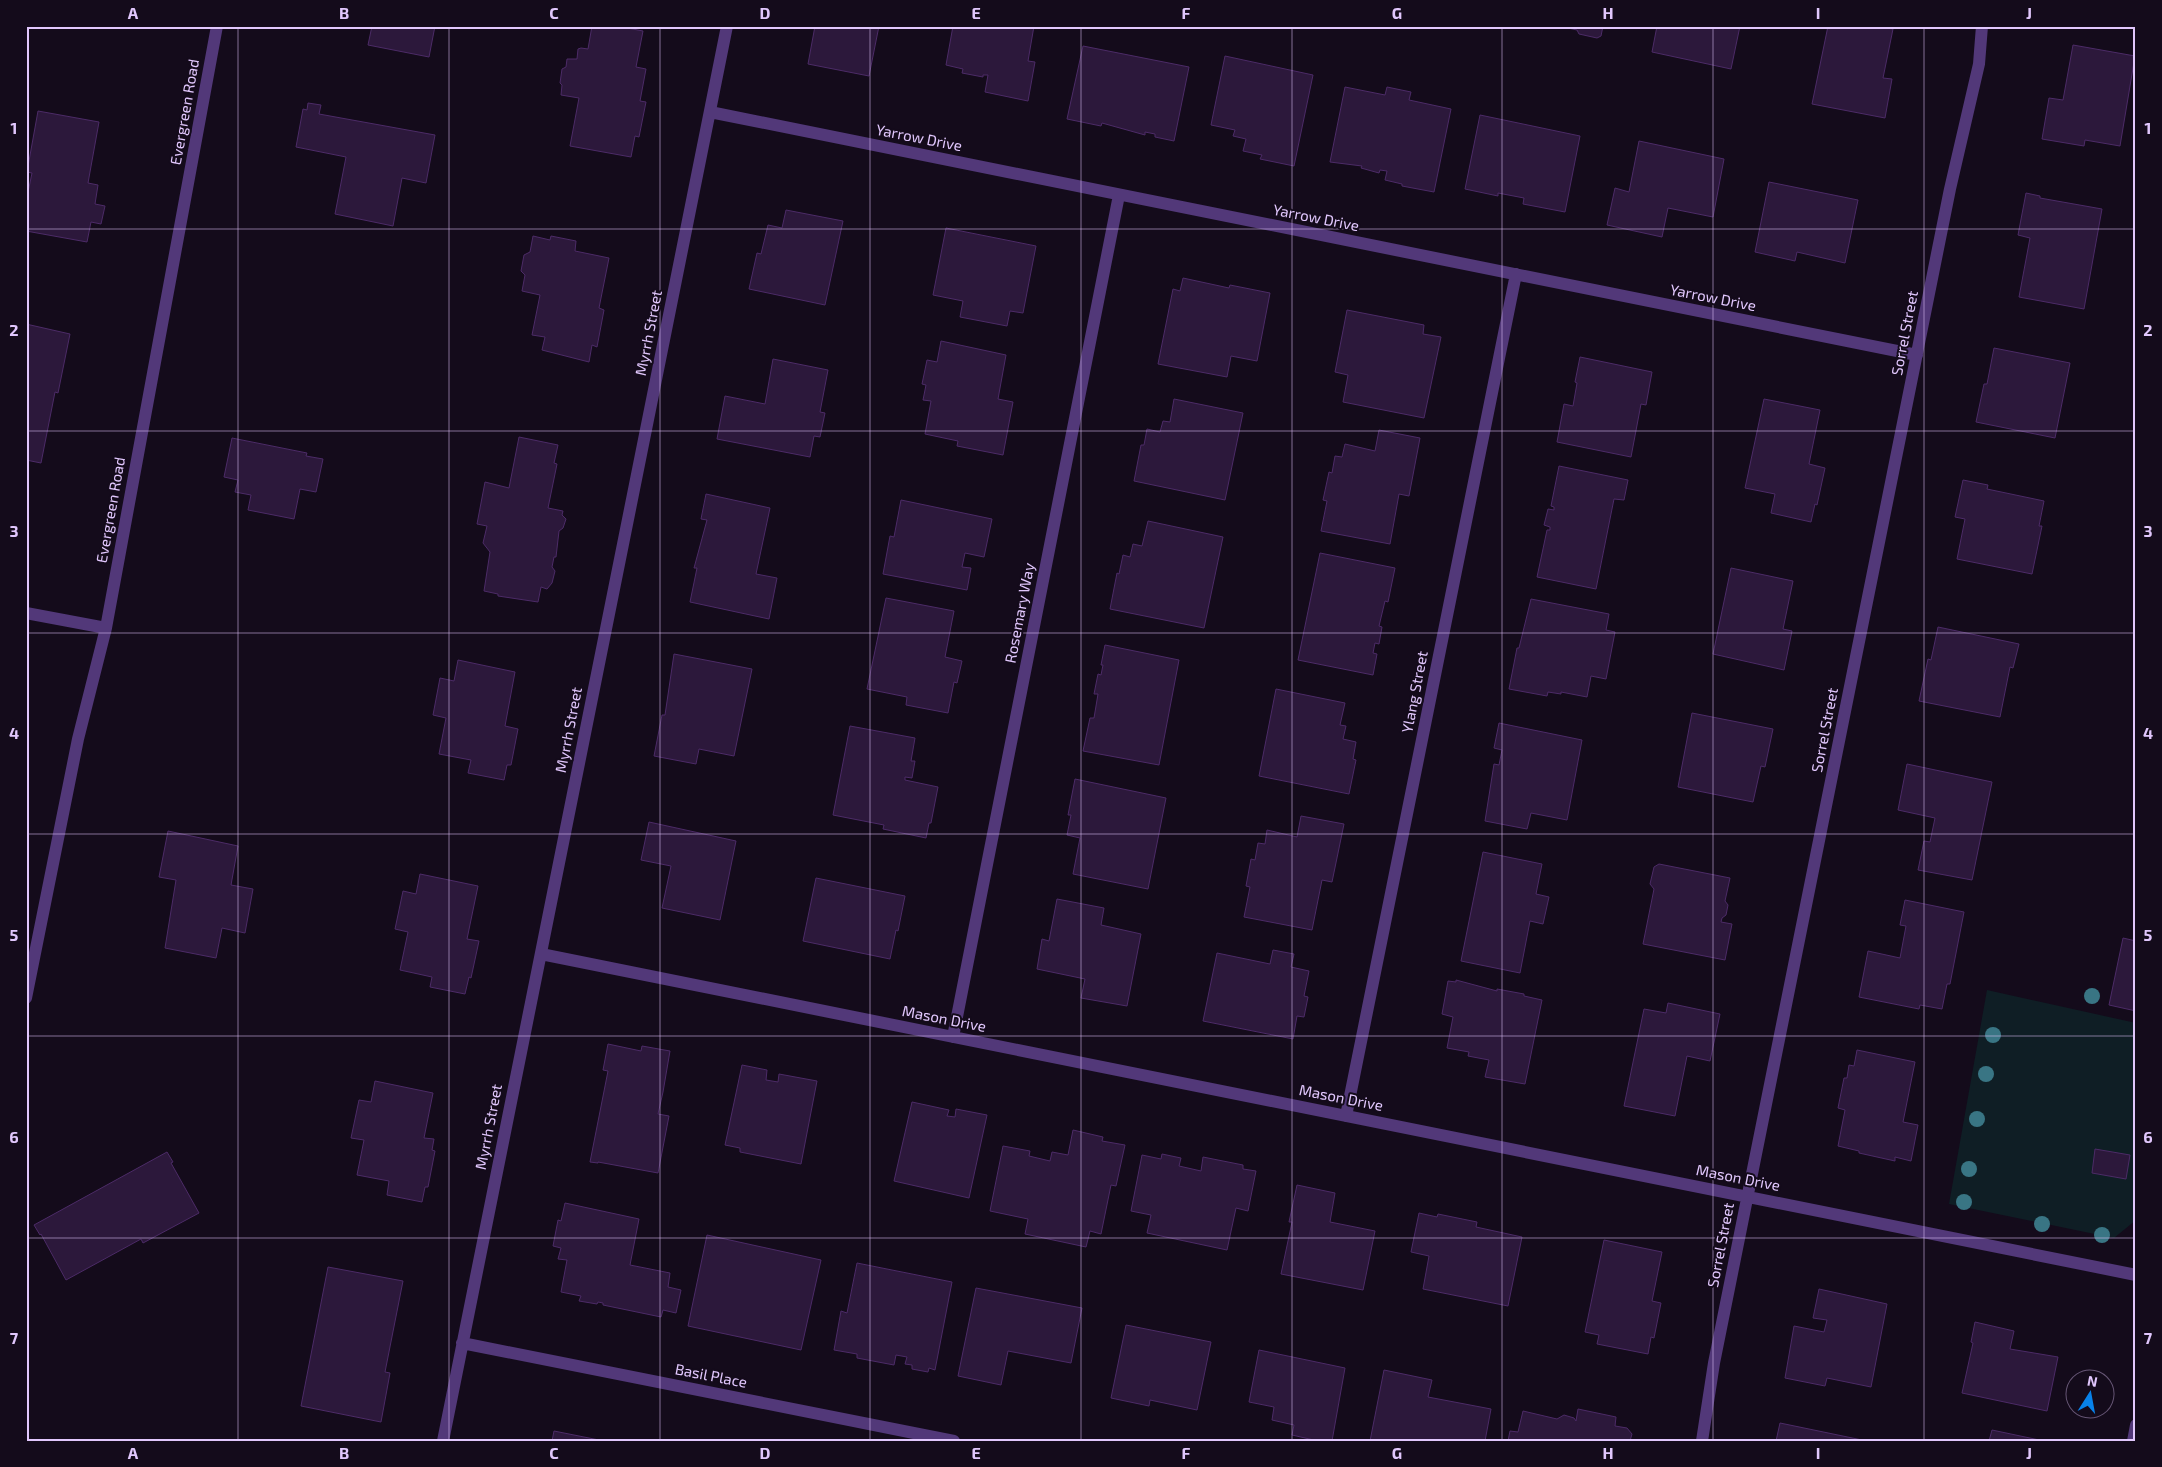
<svg xmlns="http://www.w3.org/2000/svg" width="2162" height="1467" viewBox="0 0 2162 1467" font-family="'Exo 2',sans-serif">
<style>
.green{fill:#0f1e25}
.building{fill:#2c183b;stroke:#4c2b67}
.lines{fill:none;stroke-linecap:round;stroke-linejoin:round}
.minor{stroke:#523879;stroke-width:12}
.tree{fill:#397584}
.grid{fill:none;stroke:#e1c7fd;stroke-width:1;stroke-opacity:0.55}
.labels{text-anchor:middle;stroke-width:4;stroke-linejoin:round;paint-order:stroke}
.street-label{font-size:15px;fill:#e1c7fd;stroke:#140b1b}
.neatline{fill:none;stroke:#e1c7fd;stroke-width:2}
.grid-label{font-size:16px;text-anchor:middle;font-weight:bold;fill:#e1c7fd}
</style>
<rect width="100%" height="100%" fill="#140b1b"/>
<path class="green" d="M 1987,990 L 2136,1023 L 2136,1220 L 2114,1238 L 1949,1204 Z"/>
<path class="building" d="M 372,26 L 435,26 L 429,57 L 368,45 Z
M 592,26 L 617,26 L 643,31 L 636,67 L 646,69 L 640,101 L 646,102 L 639,137 L 635,136 L 631,157 L 570,146 L 579,98 L 561,95 L 562,85 L 560,83 L 562,69 L 566,67 L 567,59 L 577,59 L 578,49 L 581,48 L 588,49 Z
M 815,26 L 879,26 L 869,76 L 808,64 Z
M 953,26 L 1034,26 L 1028,61 L 1035,62 L 1028,101 L 985,92 L 988,75 L 983,75 L 983,77 L 962,73 L 963,69 L 946,65 Z
M 1559,26 L 1603,26 L 1601,36 L 1597,38 L 1579,34 L 1577,30 Z
M 1657,26 L 1740,26 L 1731,69 L 1652,52 Z
M 1828,26 L 1880,26 L 1893,29 L 1883,78 L 1892,79 L 1885,118 L 1812,104 Z
M 2073,45 L 2135,56 L 2120,146 L 2085,140 L 2084,146 L 2042,139 L 2049,98 L 2063,100 Z
M 1083,46 L 1189,67 L 1174,141 L 1155,137 L 1155,134 L 1145,132 L 1145,135 L 1102,123 L 1101,126 L 1067,119 Z
M 1225,56 L 1313,75 L 1294,166 L 1260,159 L 1262,155 L 1243,151 L 1246,139 L 1233,136 L 1235,130 L 1211,125 Z
M 1345,87 L 1385,95 L 1387,87 L 1411,92 L 1409,100 L 1451,109 L 1434,192 L 1402,186 L 1402,184 L 1385,180 L 1387,171 L 1380,170 L 1379,173 L 1361,168 L 1362,166 L 1330,162 Z
M 308,103 L 321,105 L 319,114 L 435,135 L 426,183 L 402,178 L 393,226 L 335,214 L 346,157 L 296,147 L 303,109 L 307,110 Z
M 38,111 L 99,122 L 88,183 L 98,185 L 95,204 L 105,206 L 101,224 L 91,222 L 87,242 L 26,231 L 26,202 L 32,173 L 27,172 Z
M 1480,115 L 1580,136 L 1565,212 L 1523,204 L 1524,198 L 1498,193 L 1498,196 L 1465,189 Z
M 1639,141 L 1724,159 L 1713,217 L 1668,208 L 1662,237 L 1607,225 L 1615,188 L 1629,192 Z
M 1769,182 L 1858,200 L 1845,263 L 1797,252 L 1795,261 L 1755,252 Z
M 2026,193 L 2040,196 L 2040,198 L 2102,209 L 2084,309 L 2019,297 L 2030,238 L 2018,235 Z
M 786,210 L 843,221 L 825,305 L 749,289 L 757,253 L 761,254 L 768,225 L 782,228 Z
M 946,228 L 1036,246 L 1023,313 L 1010,311 L 1007,326 L 960,317 L 963,301 L 933,295 Z
M 533,236 L 550,240 L 551,236 L 576,241 L 575,251 L 609,258 L 599,308 L 604,310 L 597,347 L 592,345 L 589,362 L 542,350 L 545,337 L 532,335 L 540,295 L 522,291 L 525,275 L 521,271 L 524,255 L 530,252 Z
M 1183,278 L 1229,288 L 1230,285 L 1270,293 L 1257,361 L 1231,356 L 1227,377 L 1158,364 L 1173,289 L 1180,291 Z
M 1347,310 L 1424,325 L 1423,334 L 1441,337 L 1424,418 L 1343,402 L 1348,375 L 1335,372 Z
M 26,324 L 70,334 L 58,393 L 55,392 L 41,463 L 26,460 Z
M 941,341 L 1006,355 L 998,399 L 1013,402 L 1003,455 L 957,446 L 958,441 L 925,434 L 931,401 L 923,400 L 926,385 L 922,384 L 927,360 L 937,362 Z
M 1994,348 L 2070,363 L 2055,438 L 1976,422 L 1984,384 L 1987,384 Z
M 1580,357 L 1652,372 L 1646,405 L 1641,404 L 1631,457 L 1557,442 L 1564,404 L 1573,406 L 1577,383 L 1575,382 Z
M 773,359 L 828,370 L 820,412 L 825,413 L 820,437 L 814,436 L 810,457 L 717,439 L 725,396 L 765,404 Z
M 1174,399 L 1243,413 L 1225,500 L 1134,481 L 1141,445 L 1144,445 L 1147,429 L 1160,432 L 1163,421 L 1170,422 Z
M 1764,399 L 1820,410 L 1809,464 L 1825,468 L 1817,505 L 1815,504 L 1811,522 L 1771,513 L 1775,494 L 1745,488 Z
M 1379,430 L 1420,438 L 1409,496 L 1399,494 L 1390,544 L 1321,531 L 1327,501 L 1323,500 L 1329,472 L 1332,473 L 1335,456 L 1342,457 L 1345,444 L 1375,451 Z
M 519,437 L 558,445 L 554,463 L 557,464 L 548,508 L 563,511 L 562,515 L 566,519 L 563,528 L 559,531 L 556,557 L 554,557 L 552,567 L 555,571 L 552,583 L 547,589 L 541,587 L 538,602 L 498,596 L 498,594 L 484,591 L 490,552 L 483,543 L 487,526 L 477,524 L 485,482 L 509,488 Z
M 232,438 L 307,453 L 306,456 L 323,459 L 316,492 L 300,489 L 294,519 L 248,510 L 251,495 L 235,492 L 238,480 L 224,477 Z
M 1559,466 L 1628,480 L 1624,500 L 1614,499 L 1596,589 L 1537,577 L 1547,530 L 1550,530 L 1550,527 L 1544,525 L 1548,509 L 1554,510 L 1554,507 L 1551,506 Z
M 1963,480 L 1988,485 L 1987,489 L 2044,501 L 2039,526 L 2042,526 L 2032,574 L 1957,559 L 1965,519 L 1955,517 Z
M 706,494 L 770,508 L 756,574 L 777,578 L 769,619 L 690,602 L 697,568 L 694,568 L 707,520 L 701,519 Z
M 901,500 L 992,519 L 984,557 L 965,553 L 962,567 L 971,568 L 967,590 L 883,574 L 890,536 L 894,537 Z
M 1148,521 L 1223,537 L 1204,628 L 1110,609 L 1117,573 L 1119,574 L 1123,555 L 1130,557 L 1133,544 L 1142,546 Z
M 1320,553 L 1395,568 L 1388,602 L 1385,601 L 1379,626 L 1382,627 L 1379,644 L 1375,643 L 1373,653 L 1377,654 L 1373,675 L 1298,660 Z
M 1731,568 L 1793,581 L 1783,629 L 1792,631 L 1784,670 L 1713,654 Z
M 886,598 L 954,611 L 945,657 L 962,661 L 957,683 L 954,682 L 948,713 L 906,705 L 907,697 L 867,689 Z
M 1531,599 L 1609,614 L 1606,630 L 1615,632 L 1606,679 L 1591,676 L 1587,697 L 1561,692 L 1561,694 L 1548,692 L 1547,696 L 1509,689 L 1517,648 L 1519,648 Z
M 1938,627 L 2019,644 L 2013,668 L 2010,667 L 2000,717 L 1919,701 L 1928,659 L 1931,660 Z
M 1105,645 L 1179,660 L 1159,765 L 1083,751 L 1090,718 L 1094,718 L 1098,694 L 1094,694 L 1098,674 L 1101,675 L 1103,665 L 1101,665 Z
M 674,654 L 752,669 L 734,756 L 699,749 L 696,764 L 654,756 L 662,715 L 665,715 Z
M 458,660 L 515,672 L 505,726 L 518,729 L 511,765 L 507,765 L 504,780 L 468,773 L 471,760 L 439,754 L 446,718 L 433,715 L 440,678 L 454,681 Z
M 1276,689 L 1345,703 L 1340,725 L 1346,726 L 1343,739 L 1356,742 L 1353,759 L 1356,760 L 1349,794 L 1259,776 Z
M 1692,713 L 1773,729 L 1765,767 L 1761,766 L 1753,802 L 1678,787 Z
M 1499,723 L 1582,740 L 1567,820 L 1531,813 L 1527,829 L 1485,821 L 1494,764 L 1499,765 L 1502,750 L 1494,748 Z
M 850,726 L 915,738 L 911,761 L 915,761 L 912,778 L 905,777 L 905,780 L 938,787 L 931,823 L 929,823 L 926,838 L 883,829 L 884,825 L 833,815 Z
M 1907,764 L 1992,782 L 1972,880 L 1918,870 L 1924,841 L 1930,842 L 1935,818 L 1898,810 Z
M 1075,779 L 1166,798 L 1148,889 L 1073,874 L 1080,838 L 1067,835 L 1071,815 L 1068,815 Z
M 1301,816 L 1344,824 L 1332,882 L 1322,880 L 1312,930 L 1244,917 L 1250,887 L 1246,886 L 1251,859 L 1255,860 L 1258,843 L 1265,844 L 1267,830 L 1297,837 Z
M 649,822 L 736,841 L 720,920 L 662,908 L 671,866 L 641,860 Z
M 168,831 L 238,846 L 231,885 L 253,889 L 245,933 L 222,928 L 216,958 L 165,948 L 176,880 L 159,877 Z
M 1483,852 L 1542,864 L 1536,894 L 1549,897 L 1543,924 L 1530,921 L 1520,973 L 1461,961 Z
M 1659,864 L 1730,878 L 1725,901 L 1728,905 L 1726,915 L 1722,918 L 1721,922 L 1732,924 L 1725,960 L 1643,944 L 1654,889 L 1650,884 L 1654,867 Z
M 420,874 L 478,886 L 467,939 L 479,941 L 471,978 L 469,977 L 465,994 L 430,987 L 432,977 L 400,970 L 408,932 L 395,929 L 403,891 L 416,894 Z
M 816,878 L 905,896 L 898,931 L 896,930 L 890,959 L 803,941 Z
M 1057,899 L 1104,908 L 1101,925 L 1141,934 L 1127,1006 L 1081,998 L 1085,979 L 1037,969 L 1042,939 L 1049,941 Z
M 1905,900 L 1964,912 L 1950,984 L 1947,984 L 1942,1009 L 1920,1005 L 1919,1009 L 1859,997 L 1868,951 L 1900,958 L 1906,926 L 1900,925 Z
M 2123,938 L 2136,941 L 2136,1011 L 2109,1005 Z
M 1273,950 L 1294,954 L 1291,967 L 1309,971 L 1304,996 L 1308,997 L 1304,1017 L 1297,1016 L 1293,1039 L 1203,1021 L 1217,953 L 1270,964 Z
M 1456,980 L 1497,991 L 1497,989 L 1524,994 L 1524,996 L 1542,1000 L 1525,1084 L 1485,1077 L 1489,1060 L 1468,1056 L 1469,1052 L 1447,1048 L 1453,1017 L 1442,1014 L 1448,981 L 1456,982 Z
M 1668,1003 L 1720,1014 L 1710,1061 L 1687,1056 L 1675,1116 L 1624,1106 L 1644,1009 L 1666,1013 Z
M 608,1044 L 641,1051 L 642,1046 L 670,1051 L 663,1092 L 658,1114 L 669,1116 L 658,1173 L 598,1162 L 598,1163 L 590,1162 L 608,1071 L 603,1070 Z
M 1857,1050 L 1915,1062 L 1903,1122 L 1918,1125 L 1911,1161 L 1895,1157 L 1895,1161 L 1859,1153 L 1859,1151 L 1838,1146 L 1845,1110 L 1838,1108 L 1844,1078 L 1847,1078 L 1849,1065 L 1854,1066 Z
M 742,1065 L 767,1070 L 766,1080 L 778,1082 L 779,1074 L 817,1081 L 801,1164 L 740,1152 L 740,1148 L 725,1145 Z
M 375,1081 L 433,1093 L 424,1138 L 434,1139 L 432,1150 L 435,1151 L 428,1187 L 425,1187 L 422,1202 L 387,1195 L 389,1181 L 357,1175 L 364,1140 L 351,1138 L 359,1100 L 371,1102 Z
M 912,1102 L 949,1110 L 947,1116 L 955,1117 L 956,1109 L 987,1115 L 969,1198 L 894,1181 Z
M 1073,1130 L 1103,1137 L 1102,1141 L 1125,1145 L 1116,1186 L 1111,1185 L 1101,1234 L 1090,1231 L 1086,1247 L 1025,1234 L 1028,1219 L 990,1211 L 1003,1146 L 1030,1151 L 1029,1156 L 1050,1161 L 1052,1152 L 1068,1155 Z
M 2095,1149 L 2130,1155 L 2126,1179 L 2092,1173 Z
M 167,1152 L 173,1162 L 171,1163 L 199,1213 L 143,1243 L 141,1239 L 66,1280 L 41,1234 L 40,1235 L 34,1225 Z
M 1162,1154 L 1181,1158 L 1179,1166 L 1201,1171 L 1203,1157 L 1243,1165 L 1243,1169 L 1256,1171 L 1248,1211 L 1236,1208 L 1227,1250 L 1147,1233 L 1151,1215 L 1131,1211 L 1142,1155 L 1161,1159 Z
M 1297,1185 L 1335,1193 L 1330,1222 L 1375,1231 L 1363,1290 L 1281,1274 L 1292,1222 L 1289,1222 Z
M 565,1203 L 639,1219 L 630,1265 L 670,1273 L 668,1287 L 681,1290 L 676,1313 L 663,1310 L 661,1317 L 603,1305 L 603,1303 L 598,1302 L 597,1304 L 579,1301 L 581,1296 L 561,1292 L 567,1260 L 558,1259 L 561,1248 L 553,1246 L 558,1220 L 561,1221 Z
M 1419,1213 L 1437,1217 L 1438,1214 L 1477,1222 L 1476,1227 L 1522,1237 L 1508,1306 L 1423,1289 L 1429,1256 L 1411,1252 Z
M 707,1235 L 821,1260 L 801,1350 L 688,1326 Z
M 1604,1240 L 1662,1252 L 1652,1301 L 1661,1303 L 1654,1338 L 1651,1337 L 1648,1354 L 1597,1344 L 1599,1335 L 1585,1332 Z
M 857,1263 L 952,1282 L 935,1370 L 929,1368 L 928,1372 L 912,1369 L 912,1365 L 905,1364 L 907,1357 L 896,1355 L 894,1365 L 857,1358 L 857,1354 L 834,1350 L 841,1311 L 847,1313 Z
M 328,1267 L 403,1281 L 385,1372 L 390,1373 L 381,1422 L 301,1406 Z
M 976,1288 L 1082,1308 L 1071,1363 L 1008,1351 L 1001,1385 L 958,1376 Z
M 1819,1289 L 1887,1304 L 1871,1387 L 1827,1378 L 1825,1386 L 1785,1378 L 1794,1326 L 1824,1332 L 1827,1320 L 1813,1318 Z
M 1975,1322 L 2014,1331 L 2010,1349 L 2058,1357 L 2047,1411 L 1962,1393 L 1973,1343 L 1971,1342 Z
M 1126,1325 L 1211,1342 L 1197,1410 L 1150,1400 L 1149,1406 L 1111,1398 Z
M 1259,1350 L 1345,1368 L 1332,1441 L 1318,1441 L 1292,1435 L 1294,1425 L 1272,1420 L 1274,1407 L 1249,1402 Z
M 1384,1370 L 1432,1380 L 1428,1397 L 1491,1409 L 1485,1441 L 1370,1441 Z
M 1578,1409 L 1616,1417 L 1615,1426 L 1627,1428 L 1632,1434 L 1630,1441 L 1508,1441 L 1510,1431 L 1518,1432 L 1523,1411 L 1557,1419 L 1564,1415 L 1574,1418 L 1576,1421 Z
M 1780,1423 L 1862,1440 L 1862,1441 L 1776,1441 Z
M 1992,1430 L 2044,1441 L 1989,1441 Z
M 554,1431 L 604,1441 L 552,1441 Z"/>
<g class="lines">
<path class="minor" d="M 710,112 L 1917,355
M 26,613 L 106,628
M 541,954 L 2136,1275
M 26,998 L 78,739 L 106,628 L 217,26
M 953,1037 L 1119,195
M 1346,1116 L 1516,274
M 462,1343 L 954,1441
M 443,1441 L 727,26
M 1702,1441 L 1714,1363 L 1950,189 L 1979,64 L 1982,26
M 2133,1441 L 2136,1425"/>
</g>
<g class="tree">
<circle cx="2092" cy="996" r="8"/>
<circle cx="1993" cy="1035" r="8"/>
<circle cx="1986" cy="1074" r="8"/>
<circle cx="1977" cy="1119" r="8"/>
<circle cx="1969" cy="1169" r="8"/>
<circle cx="1964" cy="1202" r="8"/>
<circle cx="2042" cy="1224" r="8"/>
<circle cx="2102" cy="1235" r="8"/>
</g>
<path class="grid" d="M 238,26 L 238,1441M 449,26 L 449,1441M 660,26 L 660,1441M 870,26 L 870,1441M 1081,26 L 1081,1441M 1292,26 L 1292,1441M 1502,26 L 1502,1441M 1713,26 L 1713,1441M 1924,26 L 1924,1441M 26,229 L 2136,229M 26,431 L 2136,431M 26,633 L 2136,633M 26,834 L 2136,834M 26,1036 L 2136,1036M 26,1238 L 2136,1238"/>
<g class="labels">
<g class="street-label">
<text transform="translate(185 112) rotate(-80)" y="5">Evergreen Road</text>
<text transform="translate(919 138) rotate(11)" y="5">Yarrow Drive</text>
<text transform="translate(1316 218) rotate(11)" y="5">Yarrow Drive</text>
<text transform="translate(1713 298) rotate(11)" y="5">Yarrow Drive</text>
<text transform="translate(649 333) rotate(-79)" y="5">Myrrh Street</text>
<text transform="translate(1905 333) rotate(-79)" y="5">Sorrel Street</text>
<text transform="translate(111 510) rotate(-80)" y="5">Evergreen Road</text>
<text transform="translate(1020 613) rotate(-79)" y="5">Rosemary Way</text>
<text transform="translate(1415 692) rotate(-79)" y="5">Ylang Street</text>
<text transform="translate(569 730) rotate(-79)" y="5">Myrrh Street</text>
<text transform="translate(1825 730) rotate(-79)" y="5">Sorrel Street</text>
<text transform="translate(944 1019) rotate(11)" y="5">Mason Drive</text>
<text transform="translate(1341 1098) rotate(11)" y="5">Mason Drive</text>
<text transform="translate(489 1127) rotate(-79)" y="5">Myrrh Street</text>
<text transform="translate(1738 1178) rotate(11)" y="5">Mason Drive</text>
<text transform="translate(1721 1245) rotate(-79)" y="5">Sorrel Street</text>
<text transform="translate(711 1376) rotate(11)" y="5">Basil Place</text>
</g>
</g>
<rect width="2162" height="1467" fill="none" stroke="#140b1b" stroke-width="55"/>
<g transform="translate(2090 1394) rotate(11)"><circle r="24" fill="#140b1b" stroke="#665675"/>
<path d="M0-4L9 19L0 12L-9 19Z" fill="#0882e9"/>
<text y="-8" font-size="14" font-weight="bold" text-anchor="middle" fill="#e1c7fd">N</text>
</g>
<rect x="28" y="28" width="2106" height="1412" class="neatline"/>
<g class="grid-label">
<text x="133" y="19">A</text>
<text x="344" y="19">B</text>
<text x="554" y="19">C</text>
<text x="765" y="19">D</text>
<text x="976" y="19">E</text>
<text x="1186" y="19">F</text>
<text x="1397" y="19">G</text>
<text x="1608" y="19">H</text>
<text x="1818" y="19">I</text>
<text x="2029" y="19">J</text>
<text x="14" y="134">1</text>
<text x="2148" y="134">1</text>
<text x="14" y="336">2</text>
<text x="2148" y="336">2</text>
<text x="14" y="537">3</text>
<text x="2148" y="537">3</text>
<text x="14" y="739">4</text>
<text x="2148" y="739">4</text>
<text x="14" y="941">5</text>
<text x="2148" y="941">5</text>
<text x="14" y="1143">6</text>
<text x="2148" y="1143">6</text>
<text x="14" y="1344">7</text>
<text x="2148" y="1344">7</text>
<text x="133" y="1459">A</text>
<text x="344" y="1459">B</text>
<text x="554" y="1459">C</text>
<text x="765" y="1459">D</text>
<text x="976" y="1459">E</text>
<text x="1186" y="1459">F</text>
<text x="1397" y="1459">G</text>
<text x="1608" y="1459">H</text>
<text x="1818" y="1459">I</text>
<text x="2029" y="1459">J</text>
</g>
</svg>
